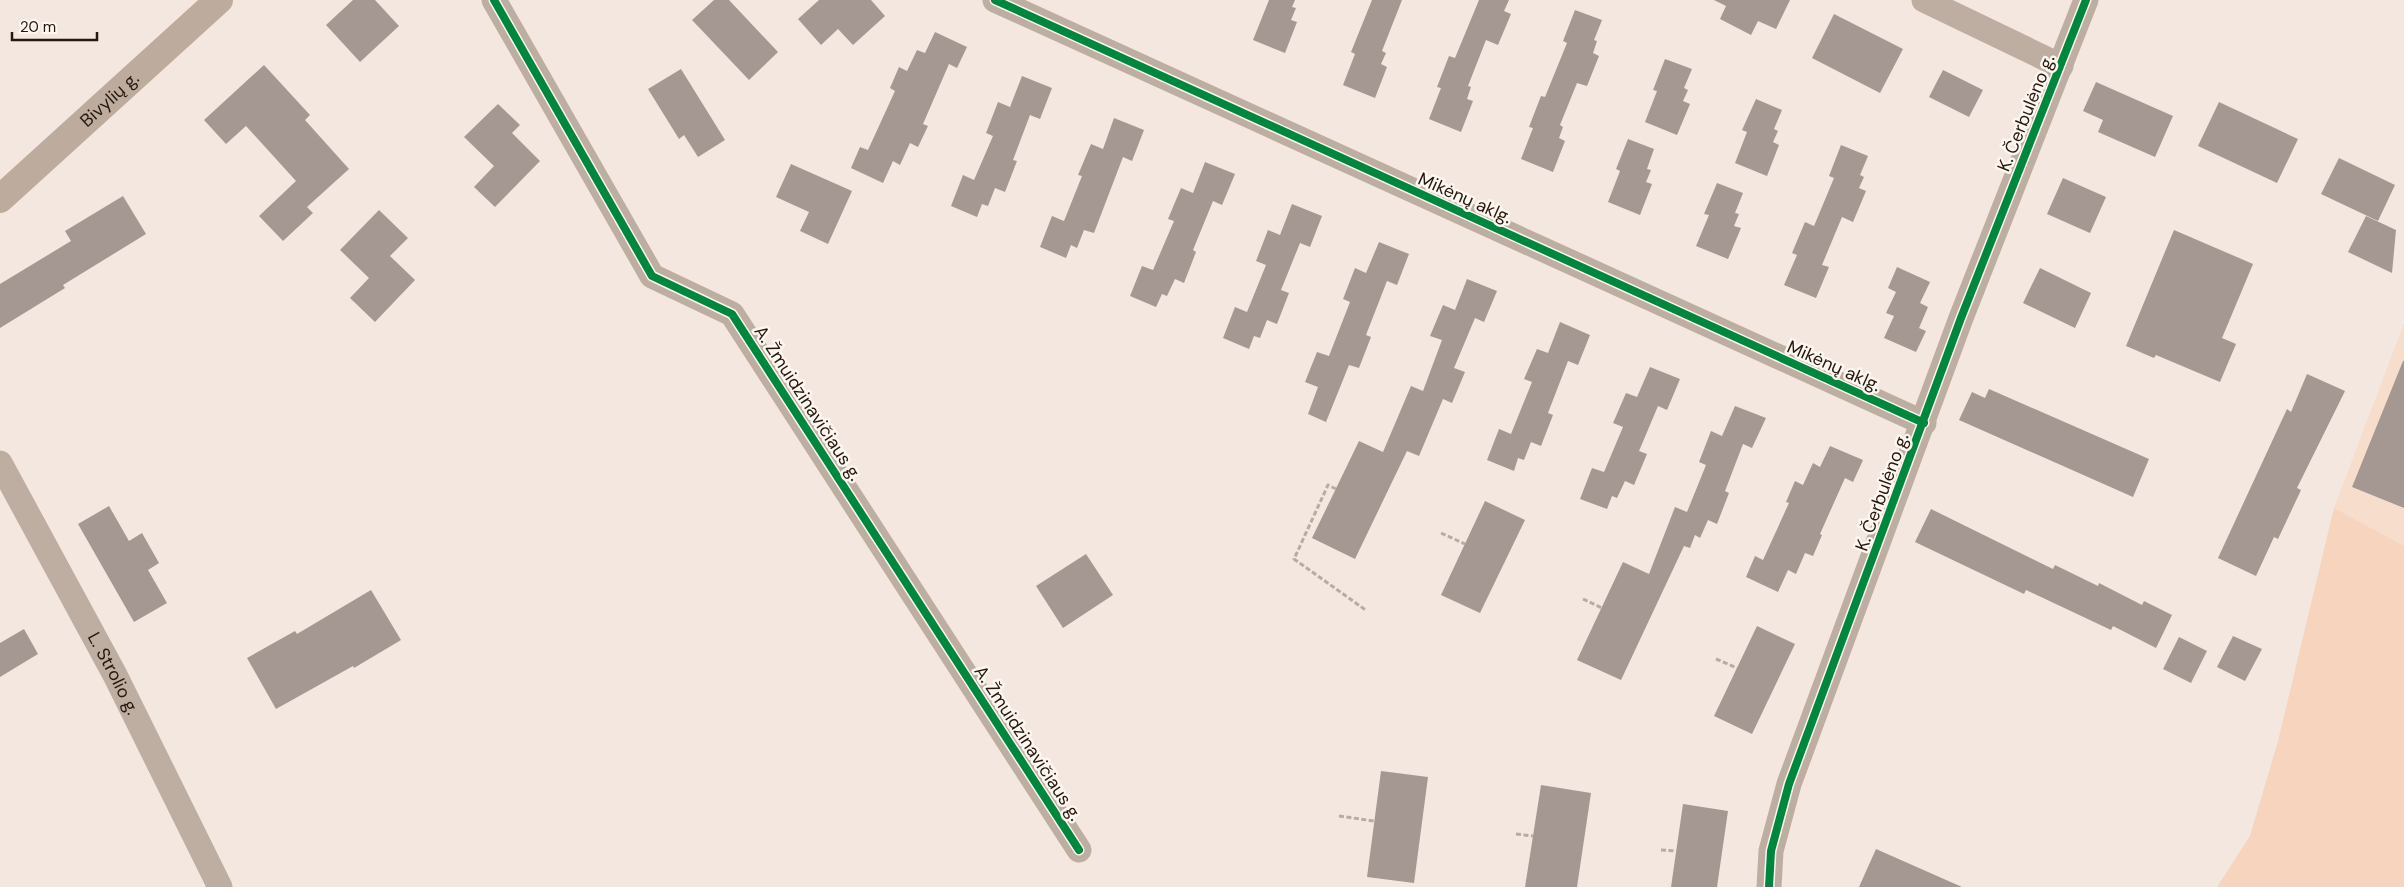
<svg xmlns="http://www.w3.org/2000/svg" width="2404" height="887" viewBox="0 0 2404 887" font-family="'DM Sans',sans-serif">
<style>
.built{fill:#f7decc}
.green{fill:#f6d4bd}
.building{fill:#a59893}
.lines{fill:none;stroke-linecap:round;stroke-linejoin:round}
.path{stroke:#b8aba1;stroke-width:3;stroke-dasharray:5 2.5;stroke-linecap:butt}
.street{stroke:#beada1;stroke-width:25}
.secondary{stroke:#bdab9e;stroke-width:28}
.cycleway-casing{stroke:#fef6f1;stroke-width:11}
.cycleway{stroke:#00873e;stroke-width:8}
.labels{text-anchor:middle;stroke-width:5;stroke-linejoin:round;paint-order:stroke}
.street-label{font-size:18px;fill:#25180e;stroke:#fef6f1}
</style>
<rect width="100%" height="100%" fill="#f4e7df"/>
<path class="built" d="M 2404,323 L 2404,546 L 2334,508 Z"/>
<path class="green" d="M 2334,508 L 2404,546 L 2404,887 L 2217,887 L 2250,836 L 2278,741 Z"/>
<path class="building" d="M 353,0 L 375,0 L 399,26 L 360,62 L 326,25 Z
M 714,0 L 729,0 L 778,52 L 749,80 L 692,20 Z
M 819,0 L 871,0 L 885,16 L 853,45 L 838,29 L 821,45 L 798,19 Z
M 1269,0 L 1295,0 L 1292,7 L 1296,8 L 1291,20 L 1297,22 L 1285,53 L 1253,40 Z
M 1372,0 L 1402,0 L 1382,51 L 1386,53 L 1381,64 L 1387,67 L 1375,98 L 1343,85 L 1355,54 L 1351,52 Z
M 1479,0 L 1509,0 L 1504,11 L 1511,14 L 1498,45 L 1486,40 L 1468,86 L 1471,87 L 1467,99 L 1473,101 L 1461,132 L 1429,119 L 1441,88 L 1437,87 L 1449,56 L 1455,58 Z
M 1714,0 L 1790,0 L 1776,29 L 1758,21 L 1751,35 L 1720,19 L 1726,6 Z
M 1575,10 L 1602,20 L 1594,40 L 1597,41 L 1593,53 L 1599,56 L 1587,86 L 1577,83 L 1560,125 L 1563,127 L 1559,138 L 1565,141 L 1553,172 L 1521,159 L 1533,128 L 1529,127 L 1541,96 L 1545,97 L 1567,43 L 1563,41 Z
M 1834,14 L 1903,49 L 1880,93 L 1812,58 Z
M 935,32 L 967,47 L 957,68 L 949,64 L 923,124 L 928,126 L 918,147 L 910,143 L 900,165 L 893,161 L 883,183 L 851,168 L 860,147 L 868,150 L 895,91 L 890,88 L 899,67 L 907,71 L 917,50 L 925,53 Z
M 1665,59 L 1692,69 L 1684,88 L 1688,90 L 1683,101 L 1690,104 L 1677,135 L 1645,122 L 1657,91 L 1653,90 Z
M 264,65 L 310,115 L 305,120 L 349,169 L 307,207 L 313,213 L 283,241 L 259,216 L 296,181 L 246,126 L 226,144 L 204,120 Z
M 681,69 L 725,140 L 698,157 L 684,135 L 679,139 L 648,89 Z
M 1943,70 L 1983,90 L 1969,117 L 1929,97 Z
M 1022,76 L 1052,88 L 1040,119 L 1030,115 L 1013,160 L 1017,161 L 1005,192 L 995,188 L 988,206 L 982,204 L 977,217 L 951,206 L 963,175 L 974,180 L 993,136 L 986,133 L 998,102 L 1010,107 Z
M 2096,82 L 2173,116 L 2155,157 L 2098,132 L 2103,120 L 2083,111 Z
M 1756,99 L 1782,110 L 1774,129 L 1778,131 L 1773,142 L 1779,145 L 1767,176 L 1735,163 L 1747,132 L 1742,130 Z
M 2219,102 L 2298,139 L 2277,183 L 2198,146 Z
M 498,104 L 520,125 L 512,133 L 540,161 L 495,207 L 474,187 L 494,166 L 464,137 Z
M 1114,118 L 1144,130 L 1132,161 L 1123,157 L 1094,233 L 1084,230 L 1077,248 L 1071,245 L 1066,258 L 1040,247 L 1052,216 L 1064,221 L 1082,176 L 1078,175 L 1091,144 L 1103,149 Z
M 1628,139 L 1654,149 L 1647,169 L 1651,170 L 1646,182 L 1652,184 L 1640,215 L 1608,202 L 1620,171 L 1616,169 Z
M 1841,145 L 1868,156 L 1860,175 L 1864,177 L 1859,188 L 1866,191 L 1853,222 L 1842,217 L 1822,265 L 1829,267 L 1816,298 L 1784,285 L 1797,255 L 1792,253 L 1805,222 L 1814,226 L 1834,178 L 1829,176 Z
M 2339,158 L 2395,185 L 2378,221 L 2321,194 Z
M 1205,162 L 1235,174 L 1222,205 L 1213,201 L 1193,250 L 1196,252 L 1184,283 L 1175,279 L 1167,296 L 1162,294 L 1156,307 L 1130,296 L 1142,266 L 1153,270 L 1174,221 L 1168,219 L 1181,188 L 1193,193 Z
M 791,164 L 852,191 L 828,244 L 800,231 L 809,212 L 776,197 Z
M 2063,178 L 2106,197 L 2090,233 L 2047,214 Z
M 1717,183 L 1743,193 L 1735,213 L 1739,214 L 1734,226 L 1741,228 L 1728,259 L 1696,246 L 1709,215 L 1704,214 Z
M 123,196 L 146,234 L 63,285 L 65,288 L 0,328 L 0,284 L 71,241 L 65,231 Z
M 1292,204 L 1322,216 L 1310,247 L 1300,243 L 1281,290 L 1289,293 L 1277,324 L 1267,320 L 1260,338 L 1254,336 L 1249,349 L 1223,338 L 1235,307 L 1247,312 L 1266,265 L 1256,261 L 1268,230 L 1280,235 Z
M 379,210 L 408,238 L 390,256 L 415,280 L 375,322 L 350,298 L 369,278 L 340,250 Z
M 2366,216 L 2396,230 L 2392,273 L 2348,252 Z
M 2174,230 L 2253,264 L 2222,338 L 2236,344 L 2220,382 L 2156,355 L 2154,358 L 2126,346 Z
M 1379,242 L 1409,254 L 1397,285 L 1387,281 L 1366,335 L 1371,337 L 1359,368 L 1349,365 L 1326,422 L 1308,414 L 1318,387 L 1305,382 L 1317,352 L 1329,356 L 1350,302 L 1343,299 L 1355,268 L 1366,273 Z
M 1897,267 L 1930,282 L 1920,303 L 1928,307 L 1919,328 L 1926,331 L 1916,352 L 1884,338 L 1894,316 L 1886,313 L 1896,292 L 1888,288 Z
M 2040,268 L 2091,293 L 2075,328 L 2023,303 Z
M 1467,279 L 1497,291 L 1484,322 L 1475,318 L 1454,368 L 1465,372 L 1452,403 L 1443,399 L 1419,456 L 1407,451 L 1355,559 L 1312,538 L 1359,441 L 1383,452 L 1411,386 L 1423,391 L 1442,340 L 1430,336 L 1443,305 L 1455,310 Z
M 1560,322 L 1590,335 L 1578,365 L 1568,361 L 1548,413 L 1553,415 L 1541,446 L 1531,442 L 1524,460 L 1518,458 L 1514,471 L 1487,460 L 1499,429 L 1511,434 L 1532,382 L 1524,379 L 1537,349 L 1548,353 Z
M 2403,361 L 2404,361 L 2404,508 L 2352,487 Z
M 1650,367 L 1680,379 L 1667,410 L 1658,406 L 1639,451 L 1647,454 L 1634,485 L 1625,481 L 1617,498 L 1612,496 L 1607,509 L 1580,499 L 1592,468 L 1604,472 L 1623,427 L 1613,423 L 1626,393 L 1637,397 Z
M 2307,374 L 2345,391 L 2297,488 L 2301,490 L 2278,539 L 2274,537 L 2256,576 L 2218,558 L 2287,409 L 2291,412 Z
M 1989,389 L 2149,459 L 2133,497 L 1959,420 L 1972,392 L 1985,398 Z
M 1735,406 L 1766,418 L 1752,448 L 1743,444 L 1725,491 L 1729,493 L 1717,524 L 1708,520 L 1700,538 L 1695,535 L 1690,548 L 1684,546 L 1621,680 L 1577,660 L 1623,562 L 1649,574 L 1675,507 L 1687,512 L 1706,465 L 1699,462 L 1711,431 L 1722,436 Z
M 1830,446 L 1863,460 L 1853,482 L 1845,478 L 1820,534 L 1822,535 L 1813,556 L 1805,553 L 1796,574 L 1788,570 L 1778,592 L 1746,577 L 1755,556 L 1763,560 L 1789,503 L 1786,502 L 1795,481 L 1803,485 L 1813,463 L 1820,467 Z
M 1485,501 L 1525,520 L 1480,613 L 1441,595 Z
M 109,506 L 129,541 L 142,533 L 159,563 L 148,570 L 167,603 L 134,622 L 78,524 Z
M 1931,509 L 2053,569 L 2055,565 L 2098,586 L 2099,583 L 2142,605 L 2144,601 L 2172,615 L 2156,648 L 2113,626 L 2111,630 L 2026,590 L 2024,594 L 1915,542 Z
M 1086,554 L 1113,595 L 1063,628 L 1036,586 Z
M 371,590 L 401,640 L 354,668 L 353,666 L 276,709 L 247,658 L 295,631 L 297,634 Z
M 1757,626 L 1795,644 L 1752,734 L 1714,716 Z
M 24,629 L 38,654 L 0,677 L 0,643 Z
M 2233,636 L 2262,649 L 2245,681 L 2217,667 Z
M 2179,637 L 2207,651 L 2191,683 L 2163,669 Z
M 1381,771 L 1428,777 L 1414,883 L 1367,877 Z
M 1541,785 L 1591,793 L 1577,887 L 1525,887 Z
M 1683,804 L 1728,811 L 1717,887 L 1671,887 Z
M 1876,849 L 1962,887 L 1859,887 Z"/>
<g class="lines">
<path class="path" d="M 1336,489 L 1328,485 L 1294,559 L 1367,611
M 1441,533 L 1465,544
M 1583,599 L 1602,608
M 1716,659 L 1737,668
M 1339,816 L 1374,821
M 1516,834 L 1533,836
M 1661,850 L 1676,851"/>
<g class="street">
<path d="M 494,0 L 652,276 L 732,314 L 1079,850"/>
<path d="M 995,0 L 1924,423"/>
<path d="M 1924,0 L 2061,66"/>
<path id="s1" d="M 0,463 L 115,675 L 220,887"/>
<path d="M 1769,887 L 1771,851 L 1789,784 L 1961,318 L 2086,0"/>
</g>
<path class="secondary" id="s2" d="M 0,199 L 219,0"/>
<defs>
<path id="cycleway" d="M 494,0 L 652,276 L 732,314 L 1079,850
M 995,0 L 1924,423
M 1769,887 L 1771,851 L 1789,784 L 1961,318 L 2086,0"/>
</defs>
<use href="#cycleway" class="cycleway-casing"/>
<use href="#cycleway" class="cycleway"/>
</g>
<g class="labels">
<g class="street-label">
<text dy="6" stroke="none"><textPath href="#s2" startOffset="148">Bivylių g.</textPath></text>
<text transform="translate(2026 113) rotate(-68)" y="6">K. Čerbulėno g.</text>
<text transform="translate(1465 198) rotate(24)" y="6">Mikėnų aklg.</text>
<text transform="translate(1834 366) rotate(24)" y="6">Mikėnų aklg.</text>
<text transform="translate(808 403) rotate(57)" y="6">A. Žmuidzinavičiaus g.</text>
<text transform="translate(1882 492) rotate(-70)" y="6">K. Čerbulėno g.</text>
<text dy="6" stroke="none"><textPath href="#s1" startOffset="239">L. Strolio g.</textPath></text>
<text transform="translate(1028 743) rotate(57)" y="6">A. Žmuidzinavičiaus g.</text>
</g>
</g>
<path d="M12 32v8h85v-8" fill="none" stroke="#25180e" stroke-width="2.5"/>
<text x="20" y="32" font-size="15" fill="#25180e" stroke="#fef6f1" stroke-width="4" paint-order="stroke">20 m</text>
</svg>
